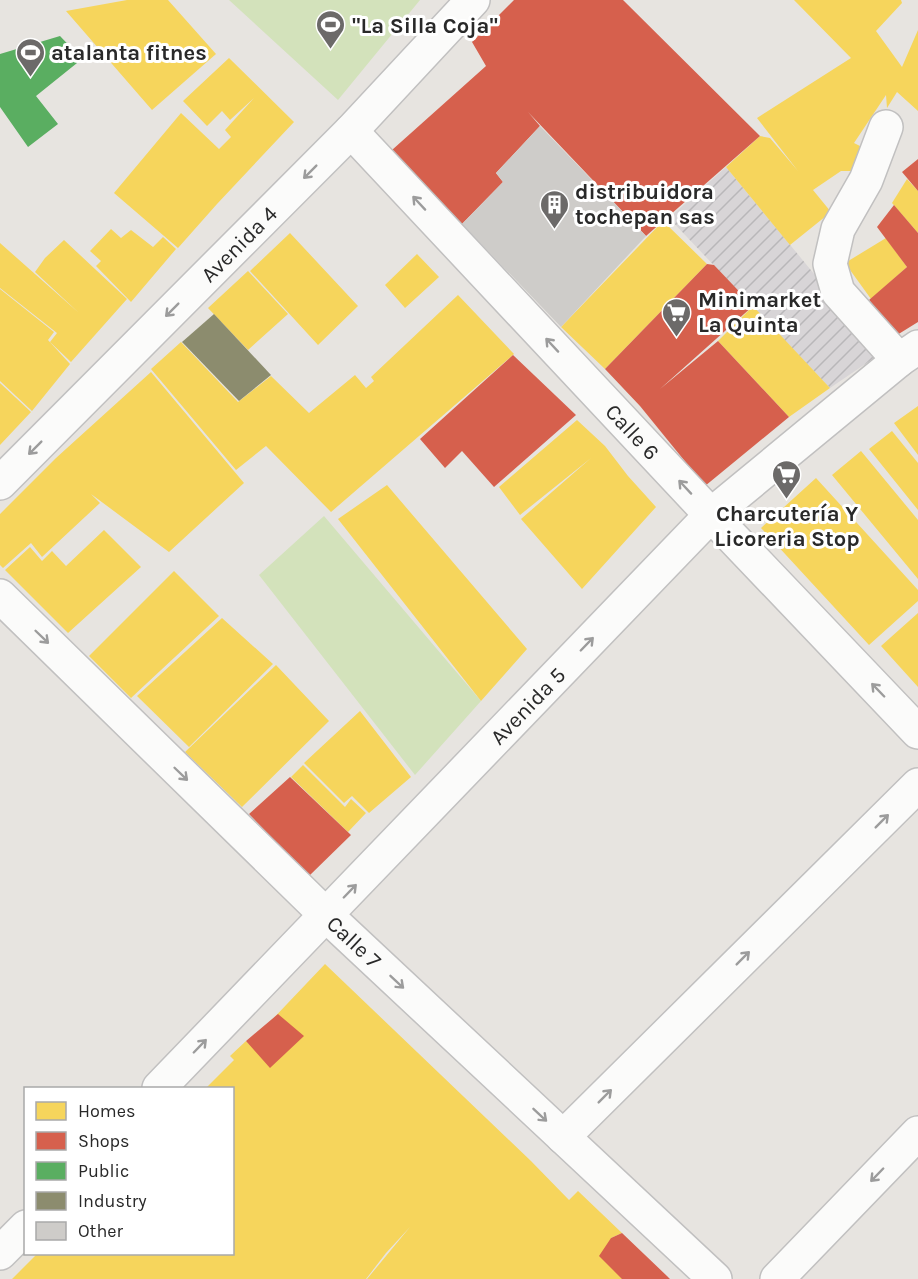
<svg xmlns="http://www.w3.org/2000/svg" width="918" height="1279" viewBox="0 0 918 1279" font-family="Karla,sans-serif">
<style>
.industrial{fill:url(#industrial-furrows)}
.pitch{fill:#d3e2bb}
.homes{fill:#f6d55c}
.shops{fill:#d6604d}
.public{fill:#5aae61}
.industry{fill:#8c8c6e}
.building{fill:#ceccc9}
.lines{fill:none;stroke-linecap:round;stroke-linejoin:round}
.minor-casing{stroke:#c1c0c0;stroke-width:36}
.minor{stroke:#fbfbfa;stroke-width:33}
.oneway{stroke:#9c9c9c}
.labels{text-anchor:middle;stroke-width:6;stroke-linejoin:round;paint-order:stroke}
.poi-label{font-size:22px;font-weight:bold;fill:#292929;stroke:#fff;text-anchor:start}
.street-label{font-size:22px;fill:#292929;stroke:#fff}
</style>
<defs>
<pattern id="industrial-furrows" width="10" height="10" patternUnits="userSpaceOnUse" patternTransform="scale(1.5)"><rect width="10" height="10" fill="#d8d5d7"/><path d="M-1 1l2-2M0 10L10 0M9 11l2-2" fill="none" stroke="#b9b7b9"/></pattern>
</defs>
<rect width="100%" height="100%" fill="#e7e4e0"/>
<path class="industrial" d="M 726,167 L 880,354 L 830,388 L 669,218 Z"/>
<path class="pitch" d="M 229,0 L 420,0 L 338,100 Z
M 324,516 L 481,701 L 415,775 L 259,575 Z"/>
<path class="homes" d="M 127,0 L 168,0 L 216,54 L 152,110 L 66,11 Z
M 794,0 L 901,0 L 902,3 L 876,31 L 902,67 L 918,30 L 918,111 L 897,92 L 887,108 L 886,95 L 854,143 L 864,148 L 853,171 L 841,171 L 813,190 L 831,212 L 790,245 L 726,167 L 760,136 L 770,138 L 798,171 L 757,118 L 851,58 Z
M 229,58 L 294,122 L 217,204 L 178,248 L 114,193 L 181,113 L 219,149 L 231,137 L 225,130 L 254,98 L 230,120 L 222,111 L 207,126 L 183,101 Z
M 907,179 L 918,191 L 918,233 L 892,203 Z
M 663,221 L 707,264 L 605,369 L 561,327 Z
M 111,229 L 121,238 L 131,230 L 153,247 L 163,237 L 176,249 L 131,302 L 96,266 L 101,261 L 90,251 Z
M 290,233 L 358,306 L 318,345 L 250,271 Z
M 886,238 L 907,267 L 871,299 L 845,263 Z
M 64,240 L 127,299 L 71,362 L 50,342 L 57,333 L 0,288 L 0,243 L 79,313 L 35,272 L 45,258 Z
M 417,254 L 439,277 L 405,308 L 385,285 Z
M 248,271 L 288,314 L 248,350 L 208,308 Z
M 0,289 L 54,332 L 48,340 L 70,364 L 32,411 L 0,381 Z
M 458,295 L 514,354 L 331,512 L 266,446 L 236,470 L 151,369 L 181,342 L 238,402 L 271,376 L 309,413 L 355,375 L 366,388 L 374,381 L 371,377 Z
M 753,306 L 830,388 L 789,417 L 718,341 Z
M 151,372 L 244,483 L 169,552 L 91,494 L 100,503 L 42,557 L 31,543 L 3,568 L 0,565 L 0,514 L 56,458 Z
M 0,383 L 31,412 L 0,445 Z
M 918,406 L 918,455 L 894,423 Z
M 577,420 L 605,446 L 628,476 L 656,507 L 582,589 L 521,519 L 591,458 L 520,515 L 499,487 Z
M 892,431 L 918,463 L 918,510 L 869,449 Z
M 861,451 L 918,520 L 918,579 L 832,475 Z
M 816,478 L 918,590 L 918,601 L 869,645 L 761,528 Z
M 387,485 L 527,649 L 481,701 L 338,519 Z
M 104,530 L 141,567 L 68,633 L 5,570 L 30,547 L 42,561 L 52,551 L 66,566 Z
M 174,571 L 219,616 L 131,698 L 89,656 Z
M 918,613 L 918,687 L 881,646 Z
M 222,618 L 273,664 L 189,747 L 137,696 Z
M 276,665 L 329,721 L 242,807 L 185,752 Z
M 360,711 L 411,777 L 369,813 L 352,796 L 344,803 L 304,763 Z
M 303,765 L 345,807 L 351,799 L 366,813 L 348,832 L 291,777 Z
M 325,964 L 531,1161 L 569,1200 L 578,1191 L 622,1233 L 611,1238 L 651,1279 L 367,1279 L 410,1227 L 386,1253 L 366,1279 L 12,1279 L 37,1254 L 232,1254 L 232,1088 L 206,1088 L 234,1060 L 230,1056 L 246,1041 L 249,1044 Z"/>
<path class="shops" d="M 514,0 L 623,0 L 760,136 L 646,236 L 528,112 L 540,126 L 496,173 L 503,182 L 462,224 L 392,150 L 486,66 L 472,42 Z
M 918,159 L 918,191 L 902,172 Z
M 894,205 L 918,233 L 918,322 L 897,335 L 869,300 L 907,267 L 877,227 Z
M 707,264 L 714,265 L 753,306 L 660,389 L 718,341 L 789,417 L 705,486 L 640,406 L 605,369 Z
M 513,355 L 576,415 L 494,487 L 462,451 L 445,468 L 420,439 Z
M 290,777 L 351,835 L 309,876 L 249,814 Z
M 278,1014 L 304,1036 L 270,1068 L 246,1041 Z
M 622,1233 L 667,1276 L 670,1279 L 622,1279 L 599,1256 L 611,1238 Z"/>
<path class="public" d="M 60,36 L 82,59 L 36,96 L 58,124 L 28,147 L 0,107 L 0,54 Z"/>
<path class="industry" d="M 214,314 L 271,375 L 239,401 L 182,342 Z"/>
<path class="building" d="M 540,126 L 646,236 L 561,327 L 462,224 L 503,182 L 496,173 Z"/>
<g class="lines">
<defs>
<g id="minor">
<path d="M 886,127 L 866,180 L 838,229 L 830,264 L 838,292 L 899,360"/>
<path id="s1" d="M 351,131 L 711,515 L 918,732"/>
<path id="s2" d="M 0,483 L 351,131 L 473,0"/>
<path id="s3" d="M 0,596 L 327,916 L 715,1279"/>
<path id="s4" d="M 159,1088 L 711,515 L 899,360 L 918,347"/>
<path d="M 563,1137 L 918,785"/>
<path d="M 0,1253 L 26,1227"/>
<path d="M 777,1279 L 918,1133"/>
</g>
</defs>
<use href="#minor" class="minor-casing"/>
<use href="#minor" class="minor"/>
</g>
<defs><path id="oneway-shaft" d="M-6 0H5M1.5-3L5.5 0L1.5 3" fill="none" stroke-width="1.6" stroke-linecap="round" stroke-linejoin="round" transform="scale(1.5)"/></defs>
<g class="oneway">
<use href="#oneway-shaft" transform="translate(310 172) rotate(135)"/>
<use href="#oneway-shaft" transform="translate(419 203) rotate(-133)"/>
<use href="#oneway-shaft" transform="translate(172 310) rotate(135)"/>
<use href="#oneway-shaft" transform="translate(552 345) rotate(-133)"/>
<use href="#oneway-shaft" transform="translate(35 448) rotate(135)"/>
<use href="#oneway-shaft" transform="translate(685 487) rotate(-133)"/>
<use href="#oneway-shaft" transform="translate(42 637) rotate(44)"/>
<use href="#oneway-shaft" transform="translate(587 644) rotate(-46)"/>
<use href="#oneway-shaft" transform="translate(878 690) rotate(-134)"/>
<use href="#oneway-shaft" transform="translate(181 774) rotate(44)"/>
<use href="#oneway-shaft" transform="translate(882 821) rotate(-45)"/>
<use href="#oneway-shaft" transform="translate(350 891) rotate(-46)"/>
<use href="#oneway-shaft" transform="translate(743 958) rotate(-45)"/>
<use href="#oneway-shaft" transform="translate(397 982) rotate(43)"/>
<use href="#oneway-shaft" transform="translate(200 1046) rotate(-46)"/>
<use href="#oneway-shaft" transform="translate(605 1096) rotate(-45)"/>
<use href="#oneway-shaft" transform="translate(540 1115) rotate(43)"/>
<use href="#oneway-shaft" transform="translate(877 1175) rotate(134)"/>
</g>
<defs>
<symbol id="stadium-pin" viewBox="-11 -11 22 30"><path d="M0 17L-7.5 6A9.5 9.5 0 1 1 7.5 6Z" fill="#6c6a69" stroke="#fff"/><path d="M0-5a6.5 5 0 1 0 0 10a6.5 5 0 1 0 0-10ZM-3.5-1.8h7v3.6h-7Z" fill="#fff"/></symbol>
<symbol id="building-pin" viewBox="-11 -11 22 30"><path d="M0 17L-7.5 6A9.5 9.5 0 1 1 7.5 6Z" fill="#6c6a69" stroke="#fff"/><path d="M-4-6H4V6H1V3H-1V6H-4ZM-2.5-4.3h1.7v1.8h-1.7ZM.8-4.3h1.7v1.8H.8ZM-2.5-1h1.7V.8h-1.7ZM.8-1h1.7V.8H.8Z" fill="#fff"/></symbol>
<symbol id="supermarket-pin" viewBox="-11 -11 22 30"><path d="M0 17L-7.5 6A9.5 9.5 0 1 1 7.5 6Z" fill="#6c6a69" stroke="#fff"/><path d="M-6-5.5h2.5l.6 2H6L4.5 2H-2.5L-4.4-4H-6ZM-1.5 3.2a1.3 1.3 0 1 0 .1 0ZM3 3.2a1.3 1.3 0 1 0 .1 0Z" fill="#fff"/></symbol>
</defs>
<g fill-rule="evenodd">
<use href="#stadium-pin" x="314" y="8" width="33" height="45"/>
<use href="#stadium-pin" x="14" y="36" width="33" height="45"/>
<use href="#building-pin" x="538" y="188" width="33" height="45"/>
<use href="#supermarket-pin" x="660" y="296" width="33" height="45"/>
<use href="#supermarket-pin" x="770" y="458" width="33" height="45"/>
</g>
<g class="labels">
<g class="poi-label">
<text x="352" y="33">"La Silla Coja"</text>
<text x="51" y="60">atalanta fitnes</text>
<text x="575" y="199">distribuidora<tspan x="575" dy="25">tochepan sas</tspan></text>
<text x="698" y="307">Minimarket<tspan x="698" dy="25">La Quinta</tspan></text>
<text x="787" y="521" text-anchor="middle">Charcutería Y<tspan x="787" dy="25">Licoreria Stop</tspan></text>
</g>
<g class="street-label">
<text dy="8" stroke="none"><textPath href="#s2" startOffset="338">Avenida 4</textPath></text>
<text dy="8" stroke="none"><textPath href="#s1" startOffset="412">Calle 6</textPath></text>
<text dy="8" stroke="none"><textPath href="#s4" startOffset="531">Avenida 5</textPath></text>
<text dy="8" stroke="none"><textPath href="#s3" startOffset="495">Calle 7</textPath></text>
</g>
</g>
<rect x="24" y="1087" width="210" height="168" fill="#ffffff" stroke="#a9a9a9" stroke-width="1.5"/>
<rect x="36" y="1102" width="30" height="18" fill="#f6d55c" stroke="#a9a9a9" stroke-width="1.5"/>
<text x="78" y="1117" font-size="18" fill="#292929">Homes</text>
<rect x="36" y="1132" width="30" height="18" fill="#d6604d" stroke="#a9a9a9" stroke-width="1.5"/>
<text x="78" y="1147" font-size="18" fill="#292929">Shops</text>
<rect x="36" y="1162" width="30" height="18" fill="#5aae61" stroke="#a9a9a9" stroke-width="1.5"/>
<text x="78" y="1177" font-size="18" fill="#292929">Public</text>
<rect x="36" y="1192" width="30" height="18" fill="#8c8c6e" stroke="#a9a9a9" stroke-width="1.5"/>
<text x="78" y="1207" font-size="18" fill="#292929">Industry</text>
<rect x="36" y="1222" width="30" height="18" fill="#ceccc9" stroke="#a9a9a9" stroke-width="1.5"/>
<text x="78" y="1237" font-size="18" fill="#292929">Other</text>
</svg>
